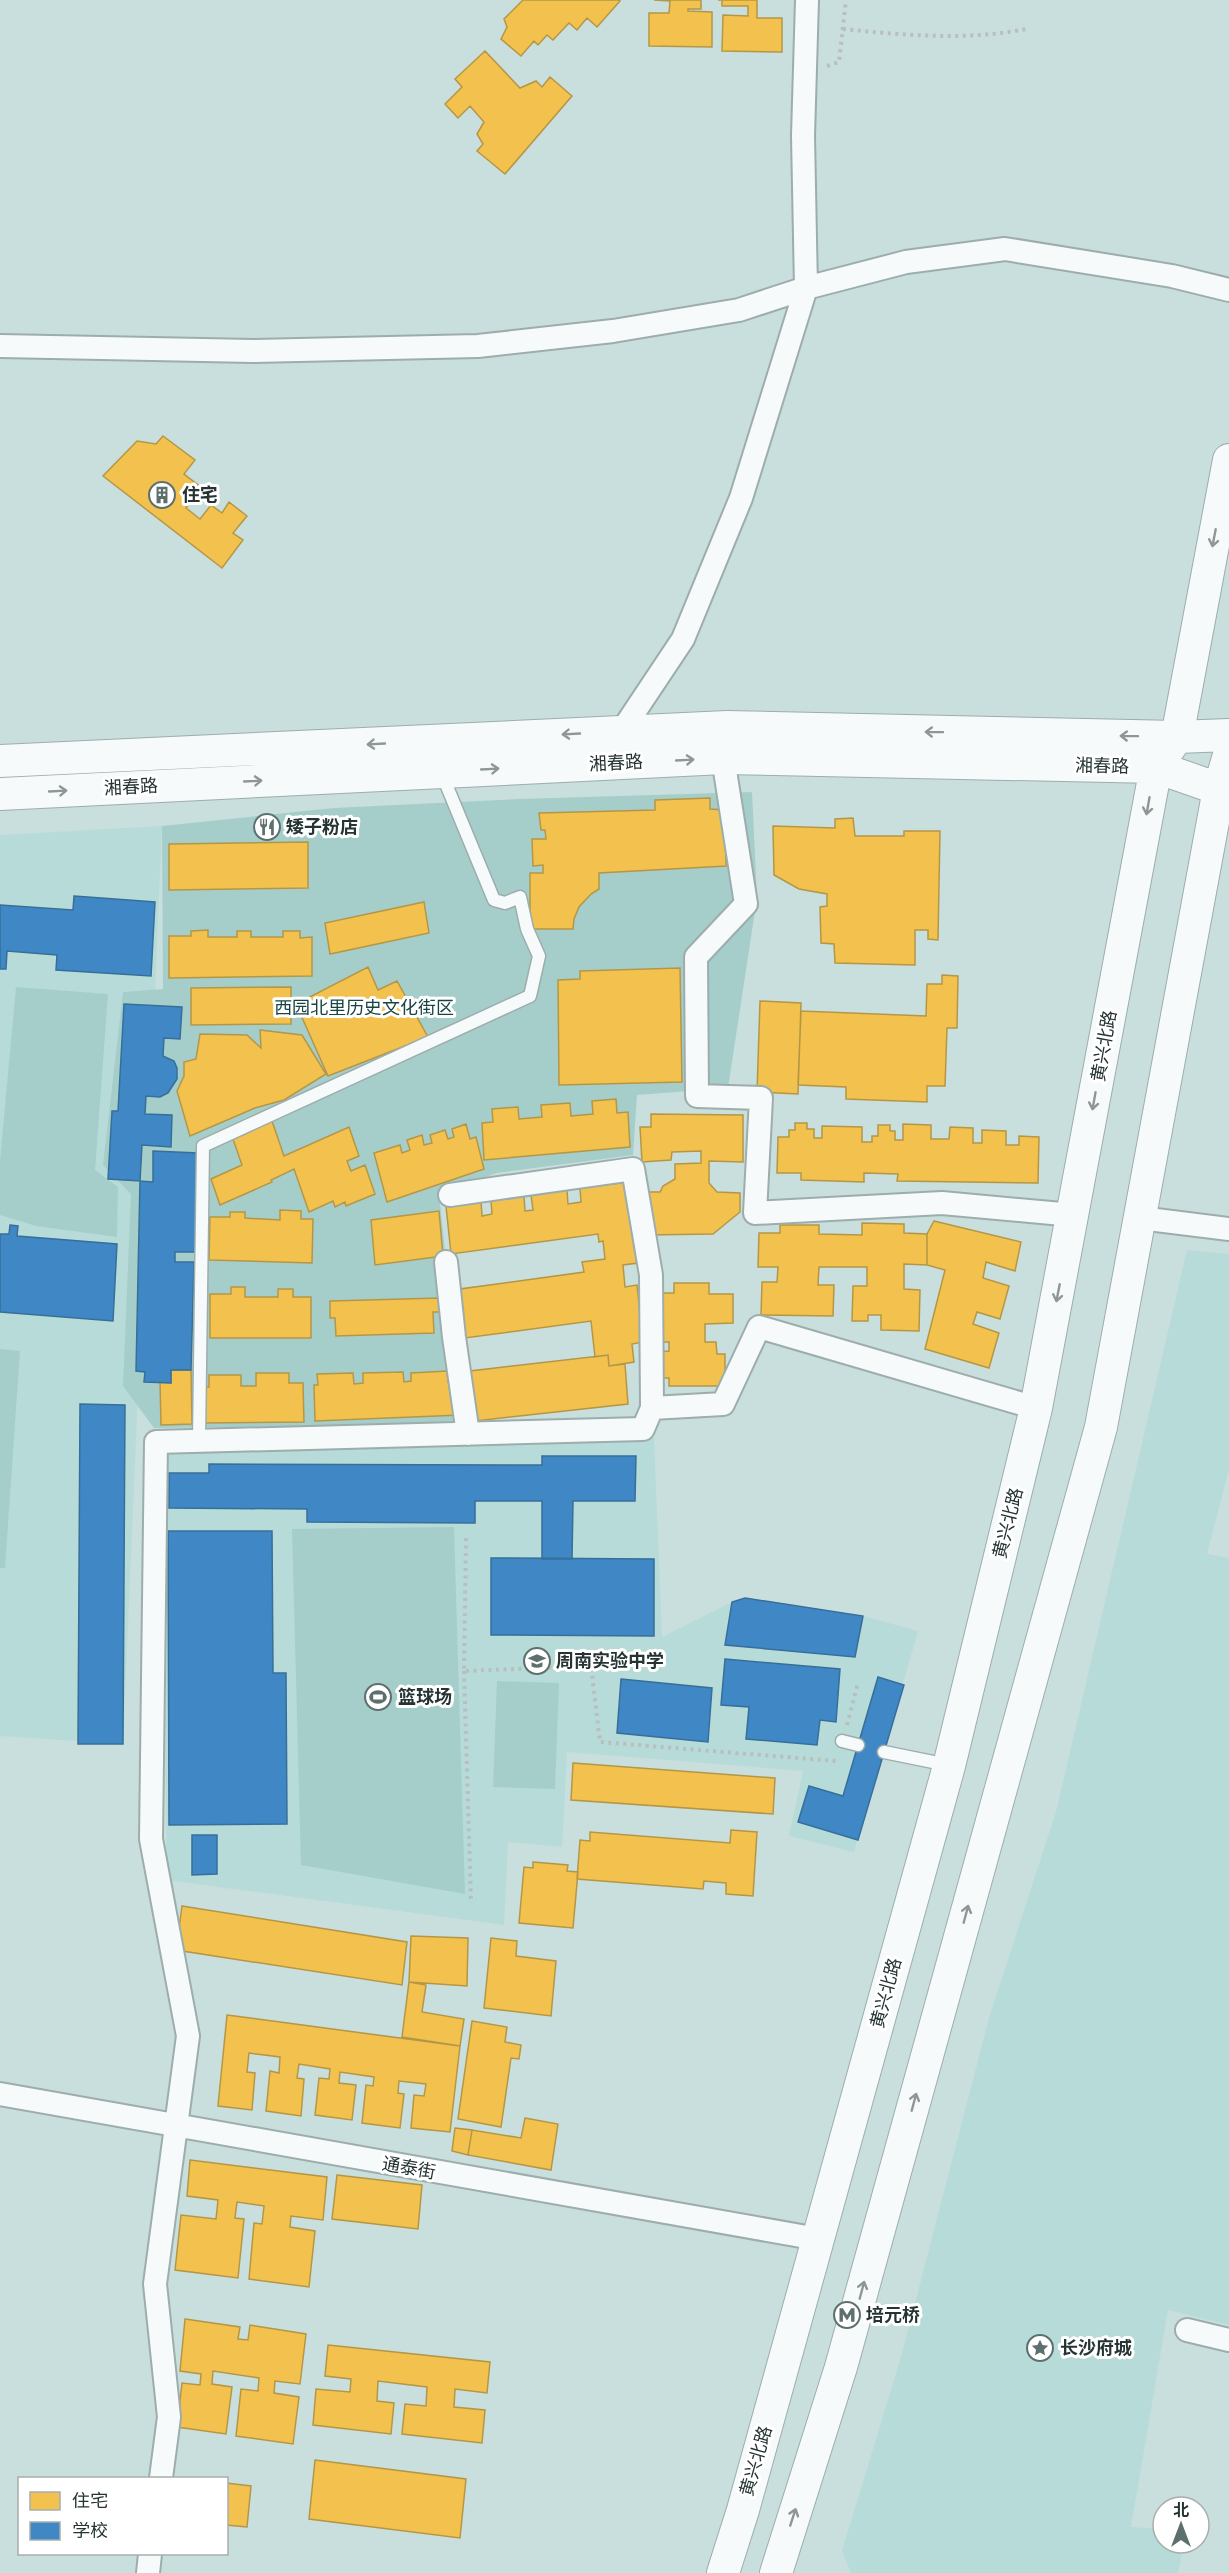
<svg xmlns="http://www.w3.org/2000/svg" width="1229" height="2573" viewBox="0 0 1229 2573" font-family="'Nunito Sans','Noto Sans SC',sans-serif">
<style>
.built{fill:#b7dbd8}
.green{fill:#a5cecb}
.homes{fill:#f2c14e;stroke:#b49746;stroke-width:1.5}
.schools{fill:#3f88c5;stroke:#376f99;stroke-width:1.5}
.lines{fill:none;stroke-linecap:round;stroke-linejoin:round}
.lane-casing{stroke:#9cadac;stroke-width:15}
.street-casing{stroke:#9cadac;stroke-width:26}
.secondary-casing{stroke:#9cadac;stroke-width:34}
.path{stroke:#b8bfbe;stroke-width:4;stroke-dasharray:3 4.5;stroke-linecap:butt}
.lane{stroke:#f7fafa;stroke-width:12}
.street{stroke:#f7fafa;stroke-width:22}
.secondary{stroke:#f7fafa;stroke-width:32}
.oneway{stroke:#8e9796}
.labels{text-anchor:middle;stroke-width:6;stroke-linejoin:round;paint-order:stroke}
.poi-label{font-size:18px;font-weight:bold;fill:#253433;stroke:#fff;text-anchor:start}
.street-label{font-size:18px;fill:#253433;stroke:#fff}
.park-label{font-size:18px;fill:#184543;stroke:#fff}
</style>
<rect width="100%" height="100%" fill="#c9dfdd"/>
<path class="built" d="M 162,826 L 123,1744 L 0,1736 L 0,835 Z
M 1187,1250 L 1229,1254 L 1229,1469 L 1207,1554 L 1229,1558 L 1229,2325 L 1168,2310 L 1131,2527 L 1163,2529 L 1163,2543 L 1184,2543 L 1178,2573 L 851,2573 L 842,2551 L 901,2357 L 989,2018 L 1056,1812 Z
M 654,1437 L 662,1637 L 732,1602 L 745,1598 L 863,1616 L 918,1631 L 854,1852 L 789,1836 L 803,1771 L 567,1752 L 562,1847 L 508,1842 L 504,1925 L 167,1880 L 161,1449 Z"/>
<path class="green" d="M 752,792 L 757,898 L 728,1088 L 637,1095 L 633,1155 L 497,1173 L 439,1194 L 463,1424 L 154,1428 L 123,1386 L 131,1194 L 103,1165 L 123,992 L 163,989 L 162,826 L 334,808 L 519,799 Z
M 16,987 L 108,994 L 95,1170 L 118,1187 L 117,1237 L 36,1226 L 0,1215 L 0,1161 Z
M 0,1349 L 20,1351 L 5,1568 L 0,1568 Z
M 454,1527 L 465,1894 L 301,1865 L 292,1529 Z
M 497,1681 L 559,1683 L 555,1789 L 493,1787 Z"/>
<path class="homes" d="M 523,0 L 618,0 L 620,1 L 597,27 L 587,18 L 577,30 L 569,23 L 553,40 L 547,35 L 538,45 L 534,41 L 521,56 L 501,39 L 507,27 L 504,19 Z
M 701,0 L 701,9 L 688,9 L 688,11 L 712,12 L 712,47 L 649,46 L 649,13 L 669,13 L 670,1 L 654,0 Z
M 718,0 L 757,0 L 757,18 L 782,18 L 782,52 L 722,51 L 723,15 L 748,16 L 748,6 L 722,6 L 722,0 Z
M 485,51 L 520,88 L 536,81 L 542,87 L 550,77 L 572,96 L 505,174 L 477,151 L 483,144 L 477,134 L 484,122 L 470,106 L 458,118 L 445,104 L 462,87 L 455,79 Z
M 163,436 L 195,460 L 184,474 L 202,488 L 186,508 L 200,519 L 211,505 L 222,513 L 229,502 L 247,516 L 233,533 L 243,540 L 222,568 L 103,476 L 137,441 L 156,444 Z
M 710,798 L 710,809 L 725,810 L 726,866 L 599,873 L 599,889 L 591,894 L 579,907 L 574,919 L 573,929 L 530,929 L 530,873 L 543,873 L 543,865 L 533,866 L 532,839 L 546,839 L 545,830 L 541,830 L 539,813 L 655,810 L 655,800 Z
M 853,818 L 855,836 L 904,836 L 904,831 L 940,831 L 938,940 L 928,939 L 928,930 L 915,930 L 915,965 L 835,963 L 834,944 L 821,943 L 820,907 L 827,906 L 827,894 L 799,889 L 774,875 L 773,826 L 835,828 L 835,819 Z
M 308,842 L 308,888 L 169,890 L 169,844 Z
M 424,902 L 429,933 L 330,954 L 325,923 Z
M 208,930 L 208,937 L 237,937 L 237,931 L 251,931 L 251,937 L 283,937 L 283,931 L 300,931 L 300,938 L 312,937 L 312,976 L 169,978 L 169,936 L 191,936 L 191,931 Z
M 368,967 L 378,990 L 397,981 L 428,1037 L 328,1076 L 296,1004 Z
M 680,968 L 682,1082 L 559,1085 L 558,980 L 580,979 L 580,971 Z
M 942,975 L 958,976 L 957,1028 L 947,1028 L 945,1086 L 927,1086 L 927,1102 L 846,1099 L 846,1087 L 798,1085 L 801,1011 L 926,1016 L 927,984 L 942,984 Z
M 291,987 L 291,1024 L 191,1025 L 191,988 Z
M 760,1001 L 801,1003 L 798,1094 L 757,1092 Z
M 260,1030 L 302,1035 L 326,1074 L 284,1100 L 255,1108 L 190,1136 L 177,1091 L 184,1076 L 184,1062 L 196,1059 L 200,1034 L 247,1035 L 261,1048 Z
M 616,1099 L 617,1113 L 628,1112 L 630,1147 L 484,1160 L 482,1123 L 493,1122 L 492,1109 L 518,1107 L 519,1119 L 542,1117 L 541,1105 L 570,1103 L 571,1116 L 593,1114 L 592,1101 Z
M 651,1114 L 743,1115 L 743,1162 L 709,1161 L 709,1183 L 717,1192 L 740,1193 L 740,1212 L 713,1234 L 646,1235 L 646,1192 L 660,1192 L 663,1186 L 675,1179 L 675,1164 L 701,1163 L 701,1151 L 672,1152 L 671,1160 L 642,1162 L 640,1127 L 651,1127 Z
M 272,1121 L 284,1156 L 349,1127 L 359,1156 L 347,1161 L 351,1171 L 365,1165 L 375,1194 L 346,1206 L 345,1202 L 335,1207 L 333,1201 L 309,1212 L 294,1169 L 271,1180 L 272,1182 L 220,1205 L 211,1179 L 242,1165 L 233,1139 Z
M 795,1123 L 807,1123 L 807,1129 L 814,1129 L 814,1138 L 822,1138 L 822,1126 L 862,1127 L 862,1142 L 872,1142 L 872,1136 L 878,1136 L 878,1125 L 890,1125 L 890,1131 L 895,1131 L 895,1140 L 903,1140 L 903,1124 L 931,1125 L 931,1139 L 949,1139 L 950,1127 L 973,1128 L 973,1143 L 982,1143 L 982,1130 L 1006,1131 L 1006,1145 L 1019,1145 L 1019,1136 L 1039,1137 L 1038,1183 L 897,1181 L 898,1174 L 864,1173 L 864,1182 L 801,1180 L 801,1173 L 777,1173 L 778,1137 L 789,1137 L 789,1130 L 795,1130 Z
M 466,1124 L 470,1139 L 476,1137 L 484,1169 L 387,1202 L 374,1153 L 400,1145 L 402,1153 L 410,1150 L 407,1140 L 422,1135 L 424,1145 L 432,1143 L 430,1135 L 445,1130 L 448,1139 L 454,1137 L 452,1129 Z
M 629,1182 L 638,1263 L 623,1265 L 625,1287 L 637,1285 L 643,1342 L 632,1344 L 634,1362 L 609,1366 L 608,1355 L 595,1357 L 591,1321 L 465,1338 L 460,1289 L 584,1272 L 582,1262 L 605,1259 L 603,1241 L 599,1242 L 598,1234 L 451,1254 L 446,1206 L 481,1201 L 482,1216 L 492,1214 L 491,1201 L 524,1196 L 525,1211 L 533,1210 L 531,1195 L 567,1190 L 568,1204 L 581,1202 L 580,1188 Z
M 280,1210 L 301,1211 L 301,1219 L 313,1219 L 312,1263 L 209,1260 L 210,1217 L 230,1217 L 230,1212 L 245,1212 L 245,1218 L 280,1220 Z
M 439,1211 L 443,1256 L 375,1265 L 371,1220 Z
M 934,1221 L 1021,1242 L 1015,1271 L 986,1262 L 983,1278 L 1009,1286 L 1000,1319 L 977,1312 L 973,1324 L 999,1333 L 989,1368 L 925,1349 L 945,1270 L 927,1265 L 927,1234 Z
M 862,1223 L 904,1224 L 904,1233 L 927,1234 L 927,1265 L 904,1264 L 904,1289 L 920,1290 L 919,1331 L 881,1330 L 881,1315 L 868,1315 L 868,1321 L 852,1321 L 853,1286 L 867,1286 L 867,1267 L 819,1267 L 818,1285 L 834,1285 L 833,1316 L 761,1315 L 762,1282 L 777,1282 L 778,1267 L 758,1267 L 759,1233 L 780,1233 L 780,1225 L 819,1225 L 819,1234 L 862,1235 Z
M 674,1283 L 709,1283 L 709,1294 L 733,1294 L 733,1323 L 705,1324 L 705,1342 L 716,1342 L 717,1354 L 725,1354 L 725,1386 L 669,1386 L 669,1378 L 655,1378 L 655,1352 L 669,1351 L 669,1342 L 662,1342 L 655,1293 L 674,1293 Z
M 231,1287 L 245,1287 L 245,1297 L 278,1297 L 278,1289 L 293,1289 L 293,1297 L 311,1297 L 311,1338 L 210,1338 L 210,1294 L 231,1294 Z
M 440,1298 L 440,1312 L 433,1312 L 434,1333 L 336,1336 L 335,1318 L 330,1318 L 330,1301 Z
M 608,1355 L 609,1366 L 625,1364 L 628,1404 L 475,1421 L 470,1371 Z
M 171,1370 L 191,1370 L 192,1424 L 161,1425 L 160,1382 L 171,1383 Z
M 447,1371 L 448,1382 L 460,1381 L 461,1415 L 315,1421 L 314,1385 L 318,1385 L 317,1374 L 353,1373 L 354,1384 L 363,1383 L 363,1373 L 403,1372 L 404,1382 L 411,1381 L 411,1373 Z
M 256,1373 L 289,1373 L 289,1383 L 303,1383 L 304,1422 L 204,1423 L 204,1387 L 209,1387 L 209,1375 L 241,1375 L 241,1386 L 256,1386 Z
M 573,1763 L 775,1778 L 773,1814 L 571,1800 Z
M 731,1830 L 757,1832 L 753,1896 L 726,1894 L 726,1883 L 704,1881 L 703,1889 L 577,1879 L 580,1840 L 590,1841 L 590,1832 L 730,1843 Z
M 533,1862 L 568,1865 L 567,1871 L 578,1872 L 573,1928 L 519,1923 L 524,1867 L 533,1868 Z
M 182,1906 L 407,1942 L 402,1985 L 176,1950 Z
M 411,1936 L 468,1938 L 467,1986 L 409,1982 Z
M 491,1938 L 517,1941 L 516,1956 L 556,1961 L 551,2016 L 484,2008 Z
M 409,1982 L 426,1985 L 422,2012 L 464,2019 L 460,2046 L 402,2037 Z
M 227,2015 L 460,2046 L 450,2132 L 411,2128 L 414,2095 L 424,2096 L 426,2084 L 399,2081 L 398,2093 L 404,2094 L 400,2128 L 362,2123 L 366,2085 L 373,2086 L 374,2077 L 340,2072 L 339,2083 L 356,2085 L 352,2120 L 315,2115 L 319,2078 L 329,2079 L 330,2069 L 299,2064 L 297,2078 L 304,2079 L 301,2116 L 266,2111 L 270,2071 L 279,2073 L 280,2057 L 249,2053 L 247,2072 L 255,2073 L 252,2110 L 218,2106 Z
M 472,2021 L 507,2027 L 505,2042 L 521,2045 L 519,2059 L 511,2058 L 501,2127 L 458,2119 Z
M 525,2118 L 558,2124 L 551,2170 L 468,2155 L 472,2130 L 521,2138 Z
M 455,2128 L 472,2130 L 468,2155 L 452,2151 Z
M 190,2160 L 327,2177 L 323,2220 L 291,2216 L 290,2227 L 315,2231 L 309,2287 L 249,2279 L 254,2223 L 262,2224 L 264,2206 L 237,2202 L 235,2218 L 244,2219 L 238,2278 L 175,2270 L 181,2215 L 216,2219 L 218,2200 L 187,2196 Z
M 337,2175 L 422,2185 L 418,2229 L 332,2219 Z
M 185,2319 L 240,2327 L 238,2339 L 248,2340 L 250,2325 L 306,2334 L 300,2384 L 275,2381 L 274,2393 L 299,2397 L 293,2444 L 236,2436 L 241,2389 L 258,2391 L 259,2378 L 213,2371 L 212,2384 L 232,2387 L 226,2434 L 177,2427 L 182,2383 L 200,2385 L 201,2374 L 180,2371 Z
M 328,2345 L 490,2362 L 487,2393 L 455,2389 L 454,2407 L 485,2410 L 482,2443 L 402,2434 L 405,2404 L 426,2406 L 427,2387 L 378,2381 L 377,2401 L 394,2403 L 391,2434 L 313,2425 L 316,2389 L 350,2392 L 351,2379 L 325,2376 Z
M 315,2460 L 466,2479 L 460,2538 L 309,2519 Z
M 226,2483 L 251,2486 L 247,2527 L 226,2525 Z"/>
<path class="schools" d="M 74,896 L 155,902 L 151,976 L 56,970 L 57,955 L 7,951 L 6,969 L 0,969 L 0,905 L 73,910 Z
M 124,1004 L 182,1007 L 180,1039 L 164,1038 L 163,1056 L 174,1061 L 177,1068 L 177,1079 L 168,1093 L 160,1097 L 146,1096 L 145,1114 L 172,1115 L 171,1147 L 142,1145 L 140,1181 L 108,1179 L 112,1111 L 118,1111 Z
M 153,1151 L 198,1153 L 195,1252 L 175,1252 L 175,1262 L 194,1262 L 191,1370 L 171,1370 L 171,1383 L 144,1382 L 145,1372 L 136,1371 L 140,1181 L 153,1182 Z
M 10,1225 L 18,1226 L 17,1236 L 117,1244 L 113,1321 L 0,1312 L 0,1234 L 9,1234 Z
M 80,1404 L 125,1405 L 123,1744 L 78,1744 Z
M 542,1456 L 636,1456 L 635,1501 L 573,1501 L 572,1559 L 542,1559 L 542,1501 L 475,1501 L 475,1523 L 307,1522 L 307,1509 L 169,1508 L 169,1473 L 209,1473 L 209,1464 L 542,1465 Z
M 168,1531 L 272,1531 L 273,1673 L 286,1673 L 287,1824 L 169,1825 Z
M 491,1558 L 654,1559 L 654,1636 L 491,1635 Z
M 745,1598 L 863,1616 L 855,1657 L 725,1645 L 732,1602 Z
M 725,1659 L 840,1669 L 836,1722 L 820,1720 L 817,1745 L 746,1739 L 749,1707 L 721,1705 Z
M 878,1677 L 904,1685 L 858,1840 L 798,1822 L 809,1786 L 843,1796 Z
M 621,1679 L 712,1688 L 708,1742 L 617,1733 Z
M 192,1835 L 217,1835 L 217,1874 L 192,1875 Z"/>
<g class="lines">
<defs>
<path id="lane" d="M 199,1440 L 203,1146 L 530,996 L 539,956 L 527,929 L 520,897 L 505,903 L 494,900 L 441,772
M 842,1741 L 858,1745
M 884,1752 L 948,1765"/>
<path id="street" d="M 0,346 L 253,351 L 478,346 L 613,331 L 739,310 L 806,288 L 906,262 L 1005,249 L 1172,276 L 1229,290
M 621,732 L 683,639 L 741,498 L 806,288 L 803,136 L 807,0
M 723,758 L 746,904 L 696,957 L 697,1096 L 761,1098 L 755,1213 L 942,1203 L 1073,1215
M 450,1195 L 633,1169 L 651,1275 L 652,1408
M 1140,1218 L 1229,1229
M 446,1262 L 454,1337 L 468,1434
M 0,2094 L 818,2239
M 1187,2330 L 1229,2340
M 161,2478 L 169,2417 L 155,2284 L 188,2036 L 151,1839 L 156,1442 L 643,1429 L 652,1408 L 723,1404 L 759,1327 L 1036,1408
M 148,2573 L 150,2554"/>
<path id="secondary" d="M 0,761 L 727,727 L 1177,737 L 1229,735
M 0,794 L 723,758 L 1156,767 L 1219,789 L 1229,789
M 723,2573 L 743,2510 L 949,1766 L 1036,1408 L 1156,767 L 1177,737 L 1229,460
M 776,2573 L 841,2367 L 1101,1427 L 1219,789 L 1229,755"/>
</defs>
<use href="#lane" class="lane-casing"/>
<use href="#street" class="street-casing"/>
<use href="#secondary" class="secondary-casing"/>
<path class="path" d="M 843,29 C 903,35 967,41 1026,29
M 827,66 L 839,62 L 846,0
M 466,1538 L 464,1671 L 591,1666 L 600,1742 L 836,1761 L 837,1758
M 464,1671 L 471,1902
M 847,1725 L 858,1683"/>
<use href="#lane" class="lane"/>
<use href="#street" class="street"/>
<use href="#secondary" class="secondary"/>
</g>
<defs><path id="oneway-shaft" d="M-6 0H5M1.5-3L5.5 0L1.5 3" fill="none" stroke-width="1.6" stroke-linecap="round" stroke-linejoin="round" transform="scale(1.5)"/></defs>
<g class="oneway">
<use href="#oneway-shaft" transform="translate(1214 538) rotate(101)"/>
<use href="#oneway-shaft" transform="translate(934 732) rotate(-179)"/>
<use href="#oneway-shaft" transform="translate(571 734) rotate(177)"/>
<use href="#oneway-shaft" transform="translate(1129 736) rotate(-179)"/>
<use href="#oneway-shaft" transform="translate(376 744) rotate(177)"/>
<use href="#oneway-shaft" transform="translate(685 760) rotate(-3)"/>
<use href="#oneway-shaft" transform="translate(490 769) rotate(-3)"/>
<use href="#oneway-shaft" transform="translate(253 781) rotate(-3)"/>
<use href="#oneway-shaft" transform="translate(58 791) rotate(-3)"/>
<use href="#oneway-shaft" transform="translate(1148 806) rotate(100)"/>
<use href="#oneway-shaft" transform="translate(1094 1101) rotate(100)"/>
<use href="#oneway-shaft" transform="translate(1058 1293) rotate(101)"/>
<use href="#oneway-shaft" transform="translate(966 1914) rotate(-75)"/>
<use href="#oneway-shaft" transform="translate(914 2102) rotate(-75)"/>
<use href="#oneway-shaft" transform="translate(862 2290) rotate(-75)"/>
<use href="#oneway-shaft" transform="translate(793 2517) rotate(-72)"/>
</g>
<defs>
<symbol id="building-ring" viewBox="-11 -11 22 22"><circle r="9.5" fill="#fff" stroke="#5e706e" stroke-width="1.5"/><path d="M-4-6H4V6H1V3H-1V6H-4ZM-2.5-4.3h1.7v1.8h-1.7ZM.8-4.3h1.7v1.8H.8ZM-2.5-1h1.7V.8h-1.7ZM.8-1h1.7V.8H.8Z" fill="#5e706e"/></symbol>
<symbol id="restaurant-ring" viewBox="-11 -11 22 22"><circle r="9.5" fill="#fff" stroke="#5e706e" stroke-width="1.5"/><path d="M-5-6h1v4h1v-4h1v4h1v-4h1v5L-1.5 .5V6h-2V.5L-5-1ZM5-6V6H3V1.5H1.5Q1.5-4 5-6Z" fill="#5e706e"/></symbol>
<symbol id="school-ring" viewBox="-11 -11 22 22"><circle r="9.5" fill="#fff" stroke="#5e706e" stroke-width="1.5"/><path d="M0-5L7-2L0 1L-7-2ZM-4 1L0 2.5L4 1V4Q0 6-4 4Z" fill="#5e706e"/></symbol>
<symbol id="stadium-ring" viewBox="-11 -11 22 22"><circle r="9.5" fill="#fff" stroke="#5e706e" stroke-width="1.5"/><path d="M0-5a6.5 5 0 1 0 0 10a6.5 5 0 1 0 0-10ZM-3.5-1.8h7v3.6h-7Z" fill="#5e706e"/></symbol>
<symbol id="metro-ring" viewBox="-11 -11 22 22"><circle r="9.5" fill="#fff" stroke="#5e706e" stroke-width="1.5"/><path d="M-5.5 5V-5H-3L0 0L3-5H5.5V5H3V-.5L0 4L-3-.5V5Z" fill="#5e706e"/></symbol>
<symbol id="sight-ring" viewBox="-11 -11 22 22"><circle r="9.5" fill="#fff" stroke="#5e706e" stroke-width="1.5"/><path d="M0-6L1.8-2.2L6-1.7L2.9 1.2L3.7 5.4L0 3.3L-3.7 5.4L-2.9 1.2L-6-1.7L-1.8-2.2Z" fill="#5e706e"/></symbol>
</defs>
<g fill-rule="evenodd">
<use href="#building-ring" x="147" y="480" width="30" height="30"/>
<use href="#restaurant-ring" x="252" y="812" width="30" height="30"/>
<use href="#school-ring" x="522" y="1646" width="30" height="30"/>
<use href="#stadium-ring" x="363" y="1682" width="30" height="30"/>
<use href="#metro-ring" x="832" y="2300" width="30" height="30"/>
<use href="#sight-ring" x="1025" y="2333" width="30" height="30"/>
</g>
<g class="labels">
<g class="poi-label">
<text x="182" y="501">住宅</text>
<text x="286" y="833">矮子粉店</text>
<text x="556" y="1667">周南实验中学</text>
<text x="398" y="1703">篮球场</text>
<text x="866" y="2321">培元桥</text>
<text x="1060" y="2354">长沙府城</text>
</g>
<g class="street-label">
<text transform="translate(616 763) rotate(-3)" y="6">湘春路</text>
<text transform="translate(1102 766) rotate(1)" y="6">湘春路</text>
<text transform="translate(131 787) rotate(-3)" y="6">湘春路</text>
<text transform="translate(1104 1046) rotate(-80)" y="6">黄兴北路</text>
<text transform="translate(1008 1523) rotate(-76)" y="6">黄兴北路</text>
<text transform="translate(886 1993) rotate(-75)" y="6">黄兴北路</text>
<text transform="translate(409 2168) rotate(10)" y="6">通泰街</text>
<text transform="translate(756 2461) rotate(-74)" y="6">黄兴北路</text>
</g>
<g class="park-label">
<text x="364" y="1014">西园北里历史文化街区</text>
</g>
</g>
<rect x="18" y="2477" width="210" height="78" fill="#ffffff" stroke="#a8aead" stroke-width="1.5"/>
<rect x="30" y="2492" width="30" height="18" fill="#f2c14e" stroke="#a8aead" stroke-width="1.5"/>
<text x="72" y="2507" font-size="18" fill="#253433">住宅</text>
<rect x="30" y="2522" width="30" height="18" fill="#3f88c5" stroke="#a8aead" stroke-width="1.5"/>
<text x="72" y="2537" font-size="18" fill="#253433">学校</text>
<g transform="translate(1181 2525)"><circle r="28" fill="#ffffff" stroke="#a8aead" stroke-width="1.5"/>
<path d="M0-4.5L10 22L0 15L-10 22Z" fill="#5e706e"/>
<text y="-9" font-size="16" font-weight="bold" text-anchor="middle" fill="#253433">北</text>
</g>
</svg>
